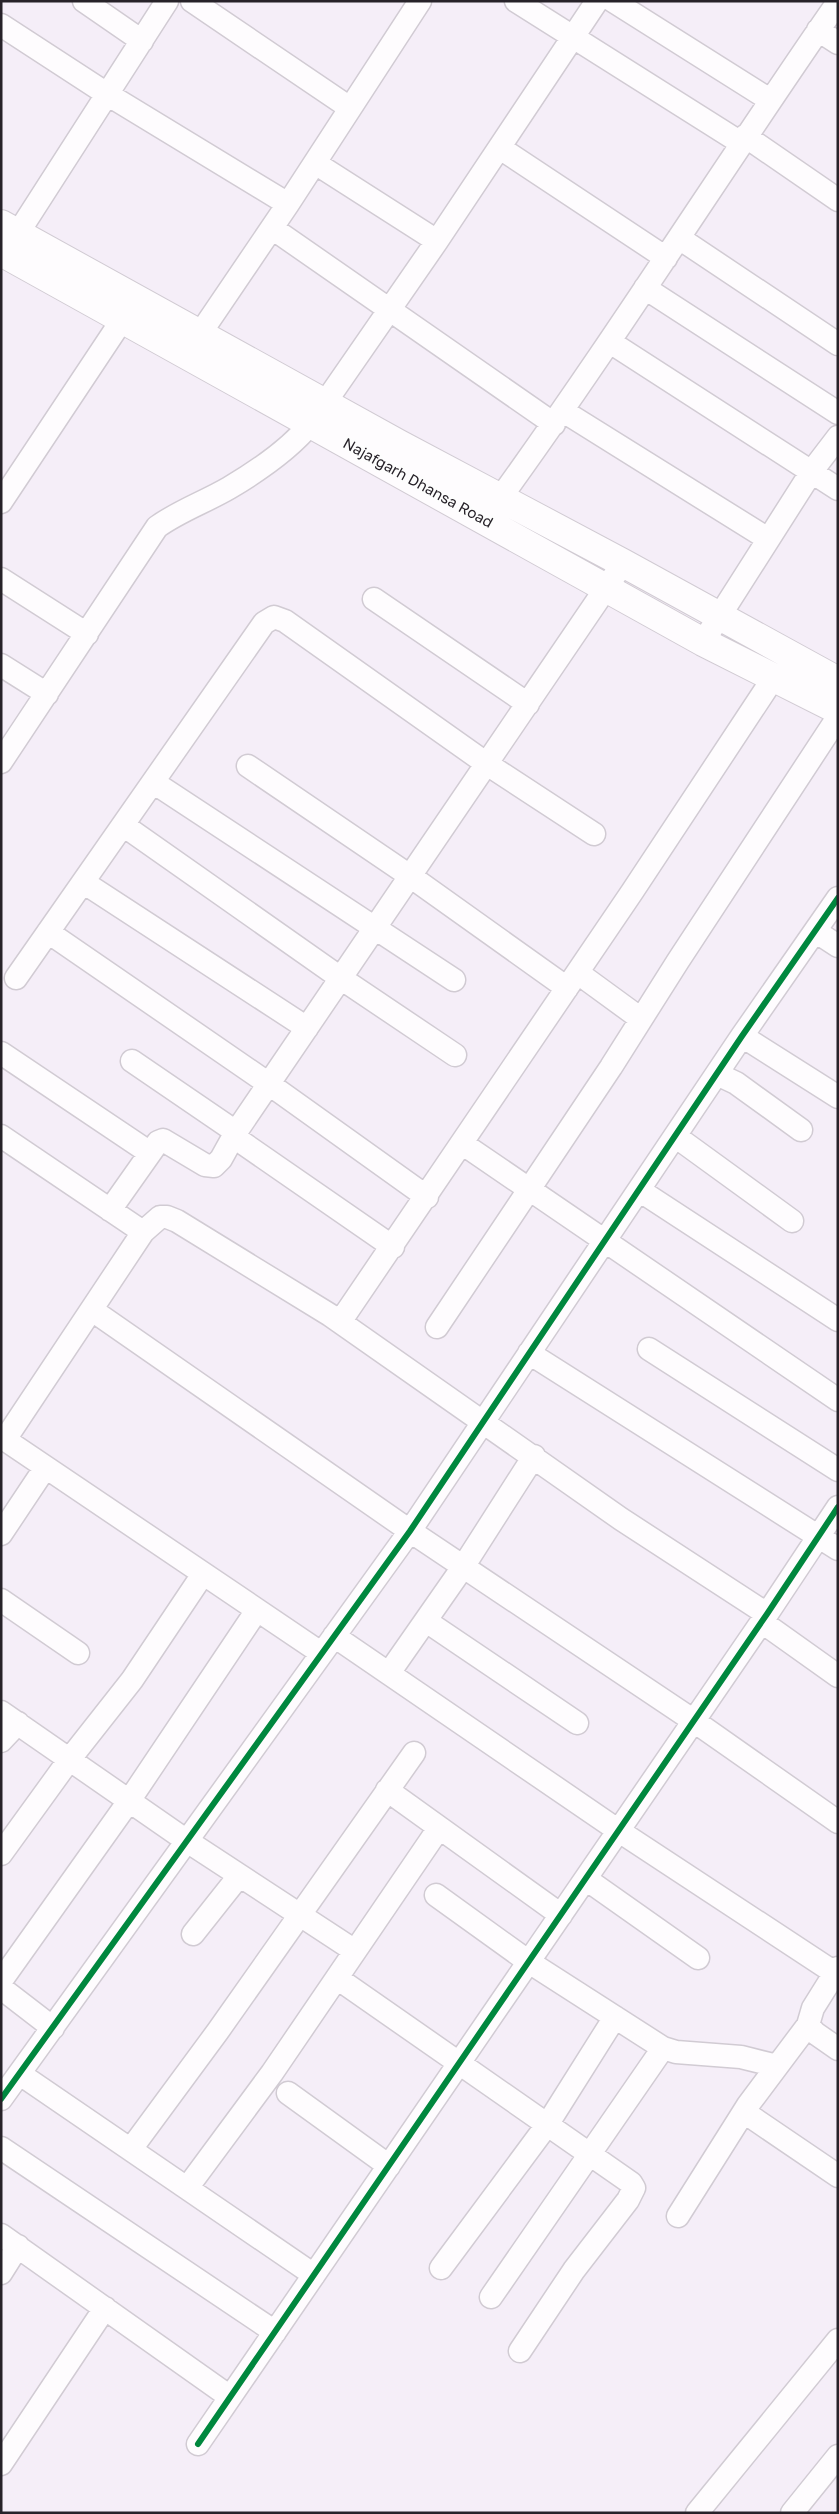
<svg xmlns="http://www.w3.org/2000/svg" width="839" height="2514" viewBox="0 0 839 2514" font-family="'Golos Text',sans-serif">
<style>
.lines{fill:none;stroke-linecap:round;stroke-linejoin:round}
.minor-casing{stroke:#d1cbd3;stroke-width:25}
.secondary-casing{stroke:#d1cbd3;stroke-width:30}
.minor{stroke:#fefcfe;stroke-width:22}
.secondary{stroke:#fefcfe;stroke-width:28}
.cycleway-casing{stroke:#fdfdfd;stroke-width:9}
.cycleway{stroke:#00873e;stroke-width:6}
.labels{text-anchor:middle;stroke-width:4.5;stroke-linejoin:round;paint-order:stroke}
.street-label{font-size:15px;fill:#272229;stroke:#fdfdfd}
</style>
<rect width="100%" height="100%" fill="#f5eef8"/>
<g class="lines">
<defs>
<path id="minor" d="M 84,1 L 142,41
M 192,1 L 350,108
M 516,1 L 741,143
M 613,1 L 770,100
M 1,25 L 107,94 L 288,204
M 818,30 L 838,43
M 745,136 L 838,200
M 500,148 L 666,258
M 315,163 L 437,241
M 272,228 L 554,424
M 679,238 L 838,344
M 9,247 L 167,1
M 645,288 L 838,413
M 610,342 L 838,489
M 191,347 L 288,204 L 420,1
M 563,411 L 768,539
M 501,497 C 618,335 724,166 838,2
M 1,502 L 122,320
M 1,579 L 87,634
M 374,599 L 528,704
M 703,642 L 812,471 L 838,437
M 1,665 L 47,694
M 1,762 L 157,527 C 179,511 205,502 229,488 C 256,472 291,448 311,423 L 437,241 L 597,1
M 248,766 L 410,876 L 567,988
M 153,782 L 454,980
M 123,825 L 342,979 L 455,1055
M 83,882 L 307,1028
M 815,931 L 838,946
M 48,932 L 269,1084 L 427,1197
M 578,973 L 641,1019
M 16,978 L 264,623 L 274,617 L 285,621 L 487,764 L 594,834
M 742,1036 L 838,1097
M 1,1053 L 150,1153
M 132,1061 L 236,1132
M 717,1074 L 736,1083 L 801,1130
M 1,1136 L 143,1232 L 8,1435 L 7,1441 L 321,1653
M 675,1136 L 792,1221
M 234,1137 L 393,1247
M 463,1144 L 838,1400
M 639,1190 L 838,1320
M 110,1210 L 158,1142 L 163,1140 L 205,1165 L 214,1166 L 221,1159 L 236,1132 L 623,563
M 143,1232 L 160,1217 L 167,1217 L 177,1221 L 330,1315 L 621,1519 L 767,1614
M 92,1310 L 410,1531 L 694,1721 L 838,1822
M 340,1322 L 632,892 L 774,677
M 437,1327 L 611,1067 L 678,961 L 838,717
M 649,1349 L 838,1470
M 529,1353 L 838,1549
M 1,1534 L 45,1468
M 1,1600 L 78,1653
M 426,1621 L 577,1723
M 762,1622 L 838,1676
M 334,1636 L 619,1831 L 838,1975
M 389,1673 L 463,1567 L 534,1456
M 1,1712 L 187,1841 L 355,1951
M 1,1741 L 18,1723
M 387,1790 L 561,1915
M 1,1854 L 69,1760 L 132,1680 L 203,1574
M 586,1879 L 698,1958
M 436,1895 L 529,1962 L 663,2048 L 676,2052 L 741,2057 L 777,2066
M 193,1934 L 239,1876
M 838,1968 L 813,2008 L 808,2025 L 815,2033 L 838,2049
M 337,1978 L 631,2183 L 634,2188 L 628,2200 L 574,2270 L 520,2351
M 1,1981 L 129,1801 L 257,1610
M 1,1988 L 53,2028
M 20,2074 L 314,2275
M 288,2093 L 389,2166
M 1,2099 L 410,1531 L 742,1036 L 838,898
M 744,2112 L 838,2176
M 1,2148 L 275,2332
M 131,2149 L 218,2031 L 414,1753
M 187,2188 L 272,2073 L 439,1828
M 678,2216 L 748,2105 L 808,2025
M 1,2235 L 230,2397
M 441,2268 L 547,2125 L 615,2017
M 1,2273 L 18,2246
M 491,2297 L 663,2048
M 198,2444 L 767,1614 L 838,1507
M 1,2464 L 105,2308
M 697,2513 L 838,2340
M 792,2513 L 838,2456"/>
<path id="secondary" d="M 1,224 L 399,444 L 623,563 L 838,681
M 1,252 L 703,642 L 838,710"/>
</defs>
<use href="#minor" class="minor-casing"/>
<use href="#secondary" class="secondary-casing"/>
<use href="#minor" class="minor"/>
<use href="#secondary" class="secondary"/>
<defs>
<path id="cycleway" d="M 1,2099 L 410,1531 L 742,1036 L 838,898
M 198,2444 L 767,1614 L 838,1507"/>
</defs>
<use href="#cycleway" class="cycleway-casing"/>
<use href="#cycleway" class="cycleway"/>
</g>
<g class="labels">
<g class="street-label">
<text transform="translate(418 483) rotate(29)" y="5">Najafgarh Dhansa Road</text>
</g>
</g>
<rect width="839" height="2514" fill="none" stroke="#272229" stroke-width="5"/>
</svg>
